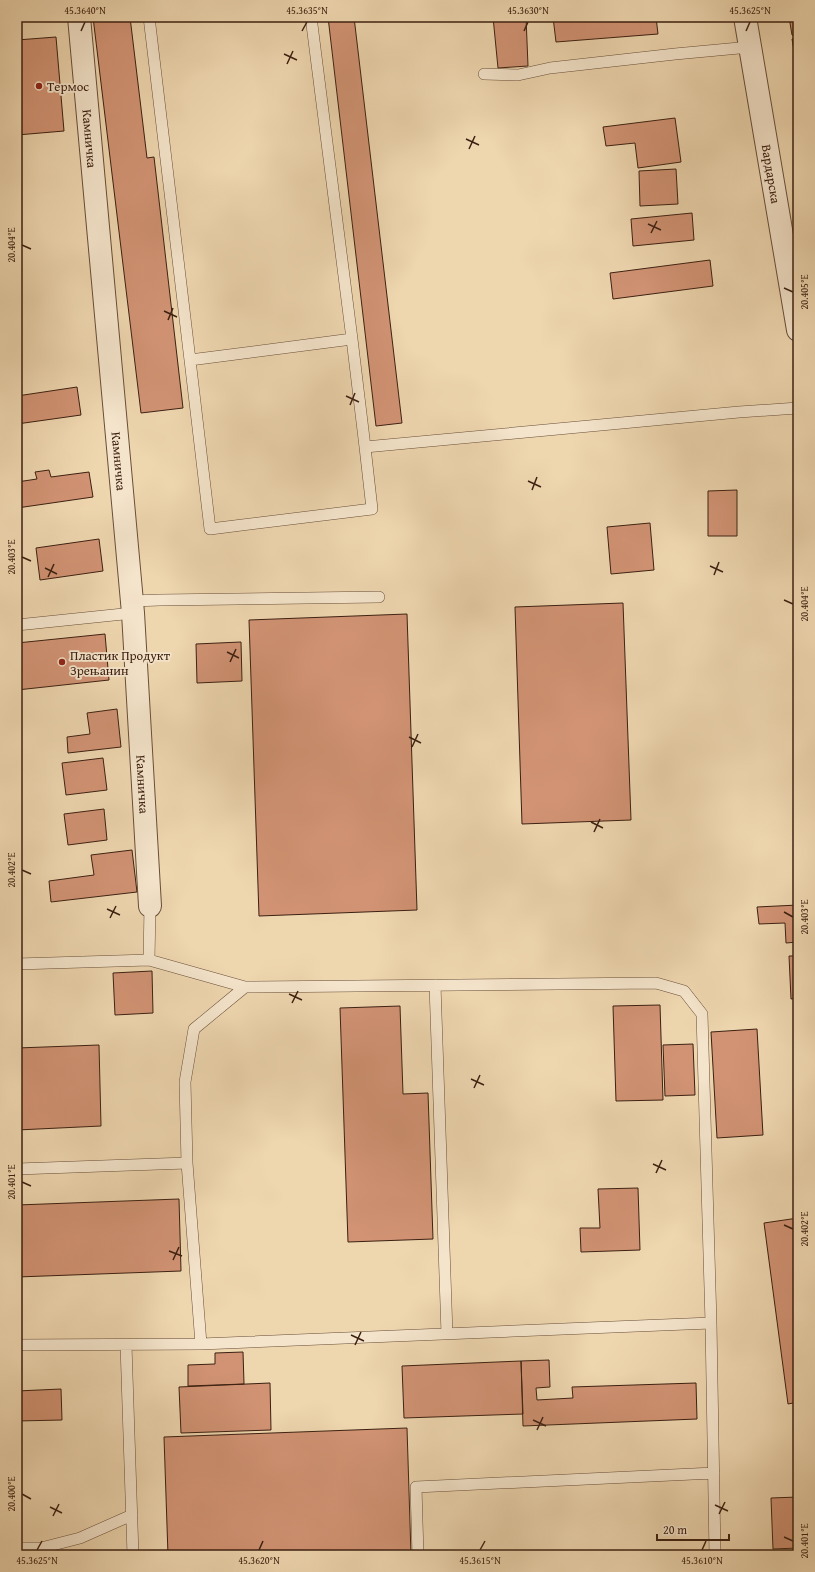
<svg xmlns="http://www.w3.org/2000/svg" width="815" height="1572" font-family="'Gentium Book Plus',serif">
<style>
.building{fill:#d19374;stroke:#3c2011}
.lines{fill:none;stroke-linecap:round;stroke-linejoin:round}
.service-casing{stroke:#684e38;stroke-width:12}
.minor-casing{stroke:#684e38;stroke-width:24}
.tertiary-casing{stroke:#684e38;stroke-width:24}
.service{stroke:#f4e4cb;stroke-width:11}
.minor{stroke:#f4e4cb;stroke-width:22}
.tertiary{stroke:#f4e4cb;stroke-width:22}
.ticks{fill:none;stroke:#3c2011;stroke-width:1.5}
.poi-dot{fill:#8f2418;stroke:#f4e4cb;stroke-width:1.5}
.labels{text-anchor:middle;dominant-baseline:central;stroke-width:3.5;stroke-linejoin:round;paint-order:stroke}
.poi-label{font-size:13px;fill:#3c2011;stroke:#f4e4cb;text-anchor:start}
.street-label{font-size:13px;fill:#3c2011;stroke:#f4e4cb}
.neatline{fill:none;stroke:#3c2011;stroke-width:1.5}
.ticks-label{font-size:10px;text-anchor:middle;fill:#3c2011}
</style>
<rect width="100%" height="100%" fill="#eed6af"/>
<filter id="stains"><feTurbulence type="fractalNoise" baseFrequency=".005" numOctaves="4"/><feColorMatrix values="0 0 0 0 .2 0 0 0 0 .09 0 0 0 0 .02 0 0 0 .5 -.17"/></filter>
<radialGradient id="worn" r=".72"><stop offset=".6" stop-color="#630" stop-opacity="0"/><stop offset="1" stop-color="#630" stop-opacity=".3"/></radialGradient>
<path class="building" d="M93,17h37l17,141 7,-1 29,251 -42,5z
M328,17h26l48,406 -26,3z
M493,17h33l2,49 -30,2z
M553,17h103l2,17 -102,8z
M789,17h9v17l-6,1z
M56,37l8,94 -47,4v-95z
M798,38v37l-6,-36z
M675,118l6,44 -43,6 -3,-25 -29,3 -3,-19z
M676,169l2,35 -38,2 -1,-35z
M692,213l2,27 -61,6 -2,-27z
M710,260l3,26 -100,13 -3,-26z
M77,387l4,28 -64,9v-28z
M49,470l2,7 38,-5 4,25 -76,11v-26l20,-3 -2,-7z
M737,490v46h-29v-45z
M650,523l4,47 -43,4 -4,-47z
M99,539l4,32 -63,9 -4,-32z
M623,603l8,217 -109,4 -7,-217z
M407,614l10,296 -158,6 -10,-296z
M105,634l4,46 -92,10v-47z
M241,642l1,39 -45,2 -1,-39z
M117,709l4,38 -53,6 -1,-16 23,-3 -3,-21z
M103,758l4,32 -41,5 -4,-32z
M104,809l3,31 -39,5 -4,-31z
M132,850l5,42 -86,10 -2,-21 45,-6 -3,-20z
M798,905v37l-12,1 -1,-20 -26,1 -2,-17z
M789,956h9v42l-7,1z
M152,971l1,42 -38,2 -2,-42z
M660,1005l3,95 -47,1 -3,-95z
M400,1006l3,88 25,-1 5,146 -85,3 -8,-234z
M757,1029l6,106 -46,3 -6,-106z
M693,1044l2,51 -30,1 -2,-51z
M99,1045l2,81 -84,4v-82z
M638,1188l2,62 -59,2 -1,-24h20l-2,-39z
M179,1199l2,72 -164,6v-72z
M798,1218v184l-10,2 -24,-181z
M243,1352l1,32 -56,2v-21l27,-1v-11z
M549,1360l1,27 -14,1 1,12 36,-2 -1,-11 124,-4 1,36 -174,7 -2,-65z
M521,1361l2,53 -119,4 -2,-52z
M270,1383l1,47 -90,3 -2,-46z
M61,1389l1,31 -45,1v-30z
M407,1428l4,127h-243l-4,-118z
M798,1497v51l-25,1 -2,-51z"/>
<g class="lines">
<defs>
<path id="service" d="M149,17l41,343
M311,17l41,322
M484,74l34,1 32,-7 125,-14 75,-7
M365,447l-13,-108 -162,21 20,169 162,-20 -7,-62 374,-35 59,-4
M132,601l28,-1 219,-3
M17,625l116,-12
M149,960l1,-54
M17,964l132,-4 96,27 411,-4 28,8 18,23 9,309 -510,21 -184,1
M435,985l12,349
M17,1169l170,-6
M711,1323l4,232
M201,1344l-14,-181 -2,-81 9,-53 51,-42
M126,1345l7,210
M17,1548h24l39,-10 52,-23
M418,1555l-2,-68 298,-14"/>
<g id="minor">
<path id="s1" d="M79,17l54,596 17,293"/>
</g>
<g id="tertiary">
<path id="s2" d="M745,17l53,313"/>
</g>
</defs>
<use href="#service" class="service-casing"/>
<use href="#minor" class="minor-casing"/>
<use href="#tertiary" class="tertiary-casing"/>
<use href="#service" class="service"/>
<use href="#minor" class="minor"/>
<use href="#tertiary" class="tertiary"/>
</g>
<path class="ticks" d="M81,31l4,-9M302,31l5,-9M524,31l4,-9M746,31l4,-9M284,54l13,6M287,64l6,-13M466,139l13,6M469,149l6,-13M648,224l13,6M651,233l6,-12M22,245l9,4M784,288l9,4M164,311l13,6M168,320l5,-12M346,396l13,6M350,405l5,-12M528,481l13,6M532,490l5,-13M22,557l9,4M710,566l13,6M45,568l12,6M714,575l5,-13M48,577l6,-13M784,600l9,4M227,652l12,6M230,662l6,-13M409,737l12,6M412,747l6,-13M591,822l12,6M594,832l6,-13M22,870l9,4M107,909l13,6M784,912l9,5M110,918l6,-12M289,994l13,6M292,1003l6,-12M471,1079l13,6M474,1088l6,-13M653,1164l13,6M656,1173l6,-13M22,1182l9,4M784,1225l9,4M169,1251l13,5M173,1260l6,-13M351,1335l13,6M355,1345l6,-13M533,1420l13,6M537,1430l6,-13M22,1494l9,5M715,1505l13,6M50,1507l12,6M719,1514l6,-12M53,1516l6,-12M784,1537l9,4M37,1550l5,-9M259,1550l4,-9M480,1550l5,-9M702,1550l4,-9"/>
<g class="poi-dot">
<circle cx="39" cy="86" r="4"/>
<circle cx="62" cy="662" r="4"/>
</g>
<g class="labels">
<g class="poi-label">
<text x="47" y="86">Термос</text>
<text x="70" y="655">Пластик Продукт<tspan x="70" dy="15">Зрењанин</tspan></text>
</g>
<g class="street-label">
<text stroke="none"><textPath href="#s1" startOffset="122">Камничка</textPath></text>
<text stroke="none"><textPath href="#s2" startOffset="159">Вардарска</textPath></text>
<text stroke="none"><textPath href="#s1" startOffset="446">Камничка</textPath></text>
<text stroke="none"><textPath href="#s1" startOffset="770">Камничка</textPath></text>
</g>
</g>
<rect width="815" height="1572" fill="none" stroke="#eed6af" stroke-width="44"/>
<path d="M657 1534v6h72v-6" fill="none" stroke="#3c2011" stroke-width="2"/>
<text x="663" y="1534" font-size="12" fill="#3c2011" stroke="#f4e4cb" stroke-width="3" paint-order="stroke">20 m</text>
<rect x="22" y="22" width="771" height="1528" class="neatline"/>
<g class="ticks-label">
<text x="85" y="14">45.3640°N</text>
<text x="307" y="14">45.3635°N</text>
<text x="528" y="14">45.3630°N</text>
<text x="750" y="14">45.3625°N</text>
<text transform="translate(11 245) rotate(-90)" y="4">20.404°E</text>
<text transform="translate(804 292) rotate(-90)" y="4">20.405°E</text>
<text transform="translate(11 557) rotate(-90)" y="4">20.403°E</text>
<text transform="translate(804 604) rotate(-90)" y="4">20.404°E</text>
<text transform="translate(11 870) rotate(-90)" y="4">20.402°E</text>
<text transform="translate(804 917) rotate(-90)" y="4">20.403°E</text>
<text transform="translate(11 1182) rotate(-90)" y="4">20.401°E</text>
<text transform="translate(804 1229) rotate(-90)" y="4">20.402°E</text>
<text transform="translate(11 1494) rotate(-90)" y="4">20.400°E</text>
<text transform="translate(804 1541) rotate(-90)" y="4">20.401°E</text>
<text x="37" y="1564">45.3625°N</text>
<text x="259" y="1564">45.3620°N</text>
<text x="480" y="1564">45.3615°N</text>
<text x="702" y="1564">45.3610°N</text>
</g>
<rect width="100%" height="100%" filter="url(#stains)"/>
<rect width="100%" height="100%" fill="url(#worn)"/>
</svg>
